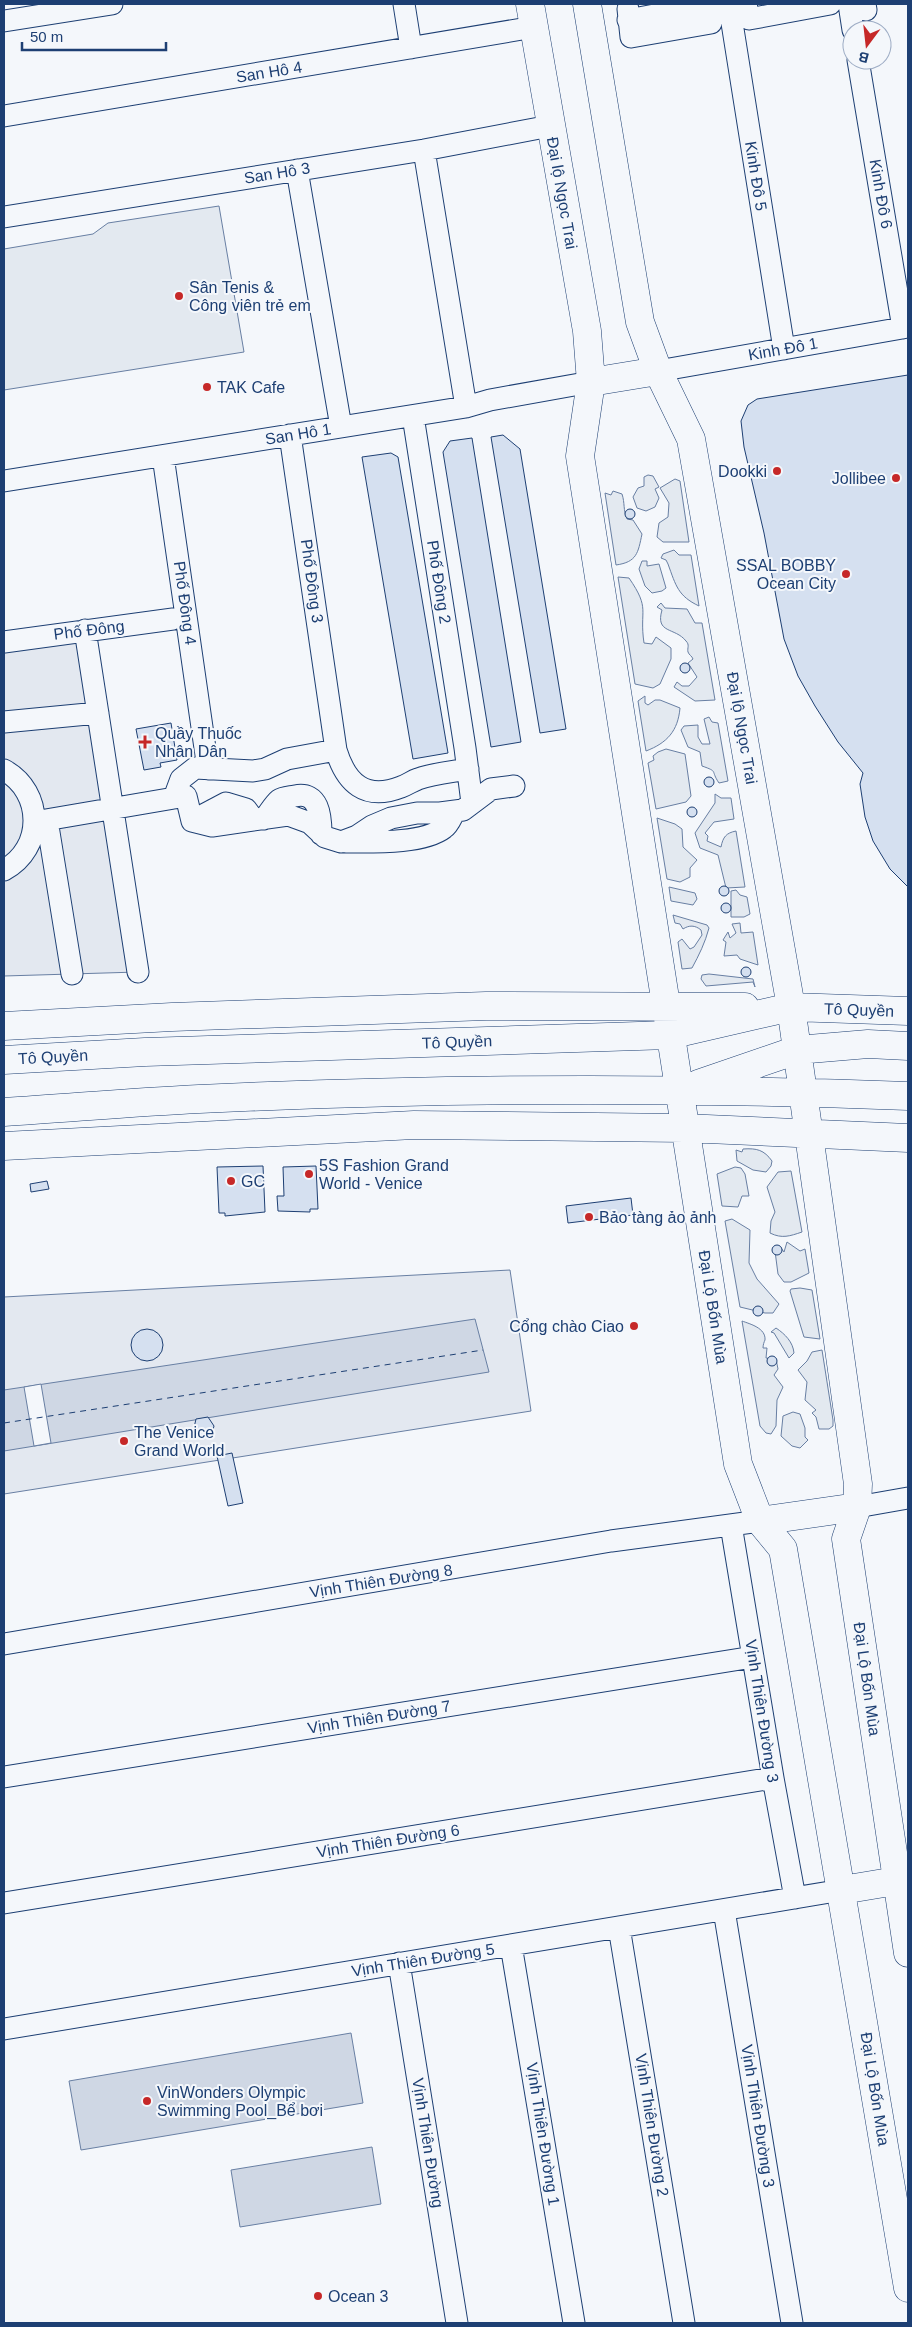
<svg xmlns="http://www.w3.org/2000/svg" width="912" height="2327" font-family="Arial,sans-serif">
<style>
.green{fill:#e3e9f0;stroke:#687fa3}
.parking{fill:#e3e8f0;stroke:#687fa3}
.water{fill:#cfd7e4;stroke:#687fa3}
.pier{fill:#f4f7fb;stroke:#687fa3}
.lines{fill:none;stroke-linecap:round;stroke-linejoin:round}
.ferry{stroke:#1d3f73;stroke-width:1;stroke-dasharray:6 5;stroke-linecap:butt}
.building{fill:#d5e0f0;stroke:#1d3f73}
.minor-casing{stroke:#1d3f73;stroke-width:23}
.major-casing{stroke:#1d3f73;stroke-width:29}
.minor{stroke:#f4f7fb;stroke-width:21}
.major{stroke:#f4f7fb;stroke-width:28}
.poi-dot{fill:#c62828;stroke:#f4f7fb;stroke-width:2}
.labels{text-anchor:middle;dominant-baseline:central;stroke-width:4;stroke-linejoin:round;paint-order:stroke}
.street-label{font-size:16px;fill:#1d3f73;stroke:#f4f7fb}
.poi-label{font-size:16px;fill:#1d3f73;stroke:#f4f7fb;text-anchor:start}
</style>
<rect width="100%" height="100%" fill="#f4f7fb"/>
<path class="green" d="M219,206l25,146 -240,38v-141l89,-15 15,-11z
M648,475l5,1 6,11 -4,2 4,9 -4,9 -9,4 -9,-3 -4,-11 5,-9 6,-2v-9z
M675,479l5,2 9,61h-26l-6,-5 2,-14 9,-6 1,-14 -9,-15z
M613,491l9,3c3,9 1,16 5,25l6,1 9,14c-4,19 -5,28 -26,31l-11,-72 6,2z
M674,550l5,5h12l8,51c-21,-10 -23,-20 -31,-42l-2,-4 -5,-2 2,-4z
M642,561h5v5l12,-2 7,24 -4,3 -10,2 -7,-7 -6,-17z
M618,577l11,1c22,32 10,31 15,65l8,1 4,-7 15,11v11l-11,25 -7,4 -18,-4z
M661,603l4,5 22,1 8,14h7l13,77 -20,1 -21,-14 3,-5 5,4h7l8,-9 -9,-14 5,-4c-1,-3 -4,-4 -5,-7 -1,-4 2,-7 -2,-11 -11,-14 -31,-7 -24,-31l-5,-3z
M645,696v7l3,2 7,-5h5l20,8c-2,23 -13,35 -34,43l-8,-50z
M709,717l3,5 6,1 10,58 -9,2c-9,-13 0,-11 -17,-17l-2,-14 -12,-5 -7,-17 3,-4 14,-1v12l4,7h8l-6,-25z
M666,749l19,5 6,42 -5,6 -30,7 -8,-46 6,-3 -1,-4 5,-4z
M715,794l6,4h10l3,21 -20,3 -9,11 3,3 -1,5 14,6c2,-10 5,-14 15,-16l9,56 -19,1 -8,-33 -18,-7 -5,-15 20,-30z
M657,818l18,6 7,5 1,18 14,13 -7,8v9l-10,5 -13,-3z
M669,887l26,6 2,6 -4,6 -22,-4z
M736,890l4,5 7,2 3,17 -6,3h-13v-26z
M673,915l34,10 2,3c-4,15 -10,27 -17,40l-10,1 -4,-27 4,-3 8,10 4,-2 8,-12 -1,-5c-6,-5 -12,-5 -18,-1l-3,-5 -5,-1z
M740,923l1,10 12,-1 5,33 -18,-6 -3,-4 -13,1 2,-14 -3,-2 5,-8 2,6 6,-5 -4,-9z
M709,974l44,5 2,8 -2,-5 -47,4 -5,-7 1,-4z
M743,1149c14,-1 21,1 29,12l-1,5 -5,6 -13,-2 -16,-9 -1,-11 6,2z
M735,1167l6,1 4,6 4,22h-7l-4,11 -16,-1 -5,-32z
M791,1171l11,61c-12,4 -20,7 -32,1l1,-12 4,-9 -8,-25 11,-15z
M732,1219l18,11 -1,33 8,16 22,25 -6,9h-8l-25,-6 -15,-86z
M787,1242l13,9 5,-2 4,24 -18,9h-7l-6,-8 -3,-23 1,-3h5l3,4z
M800,1288l12,2 8,49 -16,-2 -14,-46 1,-2z
M742,1321c8,3 24,7 23,19 -1,2 -2,5 -2,8h4l-1,10 10,1 2,10 -4,6 9,12 -6,13 -1,26 -5,8 -5,-1 -6,-7z
M776,1328c9,6 17,14 18,25l-5,5 -15,-25 -3,-1z
M822,1350l11,70v6l-4,3h-10l-3,-12 -4,-4 4,-3 -11,-10 2,-18 -9,-12 9,-9 5,-9z
M793,1412l7,2 5,14v9l3,3 -8,8 -8,-2 -11,-10 2,-20z"/>
<path class="parking" d="M85,630l53,342 -134,4v-334z
M510,1270l21,141 -527,83v-197z"/>
<path class="water" d="M475,1319l14,53 -485,79v-61z
M351,2033l12,70 -282,47 -12,-69z
M372,2147l9,57 -141,23 -9,-57z"/>
<path class="pier" d="M41,1384l10,59 -17,3 -10,-59z"/>
<g class="lines">
<path class="ferry" d="M4,1423l479,-73"/>
</g>
<path class="building" d="M908,375v512l-18,-18 -17,-28 -8,-24 -5,-33 3,-11 -25,-31 -23,-36 -17,-30 -14,-37 -20,-106 -20,-86 -3,-26 7,-16 9,-6z
M503,435l17,14 46,280 -26,4 -49,-296z
M472,438l49,304 -30,5 -48,-295 7,-11z
M391,453l7,4 50,296 -35,6 -51,-302z
M625 514a5 5 0 1 1 10 0a5 5 0 1 1-10 0Z
M680 668a5 5 0 1 1 10 0a5 5 0 1 1-10 0Z
M171,723l6,37 -17,3 1,4 -17,3 -8,-41z
M704 782a5 5 0 1 1 10 0a5 5 0 1 1-10 0Z
M687 812a5 5 0 1 1 10 0a5 5 0 1 1-10 0Z
M719 891a5 5 0 1 1 10 0a5 5 0 1 1-10 0Z
M721 908a5 5 0 1 1 10 0a5 5 0 1 1-10 0Z
M741 972a5 5 0 1 1 10 0a5 5 0 1 1-10 0Z
M263,1166l2,46 -40,4v-3h-6l-2,-46z
M316,1166l2,43h-8v3l-32,-1 -1,-15h7l-1,-29z
M47,1181l2,8 -18,3 -1,-8z
M631,1198l2,17 -65,8 -2,-17z
M772 1250a5 5 0 1 1 10 0a5 5 0 1 1-10 0Z
M753 1311a5 5 0 1 1 10 0a5 5 0 1 1-10 0Z
M131 1345a16 16 0 1 1 32 0a16 16 0 1 1-32 0Z
M767 1361a5 5 0 1 1 10 0a5 5 0 1 1-10 0Z
M208,1417l6,9 -3,11 -11,1 -7,-6 3,-13z
M232,1453l11,50 -15,3 -11,-50z"/>
<g class="lines">
<defs>
<path id="minor" d="M404,4l7,44
M729,4l55,345
M746,4l3,15 81,-15
M849,4l4,26
M865,4l1,6
M628,20l80,-15 3,18 -80,14 -3,-28
M4,21l108,-17
M858,60l45,268
M4,116l530,-89
M424,150l42,257
M297,170l44,257
M4,217l420,-67 126,-24
M658,371l250,-44
M413,416l52,332 7,55
M290,435l46,315
M163,456l45,313
M4,481l462,-74 24,-7 101,-18
M85,630l53,342
M4,642l169,-23
M4,722l94,-9
M4,770c40,22 40,79 0,100
M174,798l7,-19 14,-11 58,3 12,-2 22,-10 49,-9c10,33 29,51 65,37 6,-2 11,-6 17,-8 16,-6 34,-7 50,-10
M264,819c5,-6 10,-15 15,-19 4,-3 11,-3 16,-4 24,-5 26,20 26,38
M47,820l25,154
M192,821l34,-18 20,6 8,11
M34,822l152,-26 6,25 20,5 76,-11 22,8 15,14 16,5 16,-6 15,-10 19,-8 26,-5h23l23,-3 28,-21 23,-3
M346,842c26,0 77,2 98,-14 5,-3 8,-12 11,-17
M857,1507l51,-9
M731,1525l42,253 22,120
M4,1644l607,-103 149,-20
M4,1777l749,-120
M4,1903l769,-125
M724,1910l68,413
M619,1927l65,396
M511,1945l63,378
M399,1963l58,360
M4,2029l838,-139"/>
<path id="major" d="M530,4l57,327 4,51 -11,74 158,1008 22,57 23,28 125,739
M587,4l53,318 18,49 33,68 100,568 67,477 -1,23 -11,32 62,414
M591,382l67,-11
M4,1026l168,-9 314,-11 259,1
M4,1060l141,-8 524,-17 122,-28 117,4
M698,1084l99,-34 71,-6 40,2
M4,1112c65,-4 130,-10 195,-13 236,-11 473,-12 709,-3
M4,1146l410,-21 270,3 224,10
M760,1521l97,-14
M842,1890l54,-9"/>
</defs>
<use href="#minor" class="minor-casing"/>
<use href="#major" class="major-casing"/>
<use href="#minor" class="minor"/>
<use href="#major" class="major"/>
</g>
<g class="poi-dot">
<circle cx="179" cy="296" r="5"/>
<circle cx="207" cy="387" r="5"/>
<circle cx="777" cy="471" r="5"/>
<circle cx="896" cy="478" r="5"/>
<circle cx="846" cy="574" r="5"/>
<path d="M142.5 734.5h5v5h5v5h-5v5h-5v-5h-5v-5h5z"/>
<circle cx="309" cy="1174" r="5"/>
<circle cx="231" cy="1181" r="5"/>
<circle cx="589" cy="1217" r="5"/>
<circle cx="634" cy="1326" r="5"/>
<circle cx="124" cy="1441" r="5"/>
<circle cx="147" cy="2101" r="5"/>
<circle cx="318" cy="2296" r="5"/>
</g>
<g class="labels">
<g class="street-label">
<text transform="translate(269 72) rotate(-9)">San Hô 4</text>
<text transform="translate(277 173) rotate(-9)">San Hô 3</text>
<text transform="translate(756 176) rotate(81)">Kinh Đô 5</text>
<text transform="translate(562 193) rotate(80)">Đại lộ Ngọc Trai</text>
<text transform="translate(881 194) rotate(80)">Kinh Đô 6</text>
<text transform="translate(783 349) rotate(-10)">Kinh Đô 1</text>
<text transform="translate(298 434) rotate(-9)">San Hô 1</text>
<text transform="translate(312 581) rotate(82)">Phố Đông 3</text>
<text transform="translate(439 582) rotate(81)">Phố Đông 2</text>
<text transform="translate(185 603) rotate(82)">Phố Đông 4</text>
<text transform="translate(89 630) rotate(-7)">Phố Đông</text>
<text transform="translate(742 728) rotate(80)">Đại lộ Ngọc Trai</text>
<text transform="translate(859 1010) rotate(2)">Tô Quyền</text>
<text transform="translate(457 1042) rotate(-2)">Tô Quyền</text>
<text transform="translate(53 1057) rotate(-3)">Tô Quyền</text>
<text transform="translate(713 1307) rotate(81)">Đại Lộ Bốn Mùa</text>
<text transform="translate(381 1581) rotate(-9)">Vịnh Thiên Đường 8</text>
<text transform="translate(867 1679) rotate(82)">Đại Lộ Bốn Mùa</text>
<text transform="translate(762 1711) rotate(81)">Vịnh Thiên Đường 3</text>
<text transform="translate(379 1717) rotate(-9)">Vịnh Thiên Đường 7</text>
<text transform="translate(388 1841) rotate(-9)">Vịnh Thiên Đường 6</text>
<text transform="translate(423 1960) rotate(-9)">Vịnh Thiên Đường 5</text>
<text transform="translate(875 2089) rotate(81)">Đại Lộ Bốn Mùa</text>
<text transform="translate(758 2116) rotate(81)">Vịnh Thiên Đường 3</text>
<text transform="translate(652 2125) rotate(81)">Vịnh Thiên Đường 2</text>
<text transform="translate(543 2134) rotate(81)">Vịnh Thiên Đường 1</text>
<text transform="translate(428 2143) rotate(81)">Vịnh Thiên Đường</text>
</g>
<g class="poi-label">
<text x="189" y="287">Sân Tenis &amp;<tspan x="189" dy="18">Công viên trẻ em</tspan></text>
<text x="217" y="387">TAK Cafe</text>
<text x="767" y="471" text-anchor="end">Dookki</text>
<text x="886" y="478" text-anchor="end">Jollibee</text>
<text x="836" y="565" text-anchor="end">SSAL BOBBY<tspan x="836" dy="18">Ocean City</tspan></text>
<text x="155" y="733">Quầy Thuốc<tspan x="155" dy="18">Nhân Dân</tspan></text>
<text x="319" y="1165">5S Fashion Grand<tspan x="319" dy="18">World - Venice</tspan></text>
<text x="241" y="1181">GC</text>
<text x="599" y="1217">Bảo tàng ảo ảnh</text>
<text x="624" y="1326" text-anchor="end">Cổng chào Ciao</text>
<text x="134" y="1432">The Venice<tspan x="134" dy="18">Grand World</tspan></text>
<text x="157" y="2092">VinWonders Olympic<tspan x="157" dy="18">Swimming Pool_Bể bơi</tspan></text>
<text x="328" y="2296">Ocean 3</text>
</g>
</g>
<rect width="912" height="2327" fill="none" stroke="#1d3f73" stroke-width="10"/>
<g transform="translate(867 45) rotate(195)"><circle r="24" fill="#f4f7fb" stroke="#9eadc5"/>
<path d="M0-4L9 19L0 12L-9 19Z" fill="#c62828"/>
<text y="-8" font-size="14" font-weight="bold" text-anchor="middle" fill="#1d3f73">B</text>
</g>
<path d="M22 42v8h144v-8" fill="none" stroke="#1d3f73" stroke-width="2.5"/>
<text x="30" y="42" font-size="15" fill="#1d3f73" stroke="#f4f7fb" stroke-width="4" paint-order="stroke">50 m</text>
</svg>
